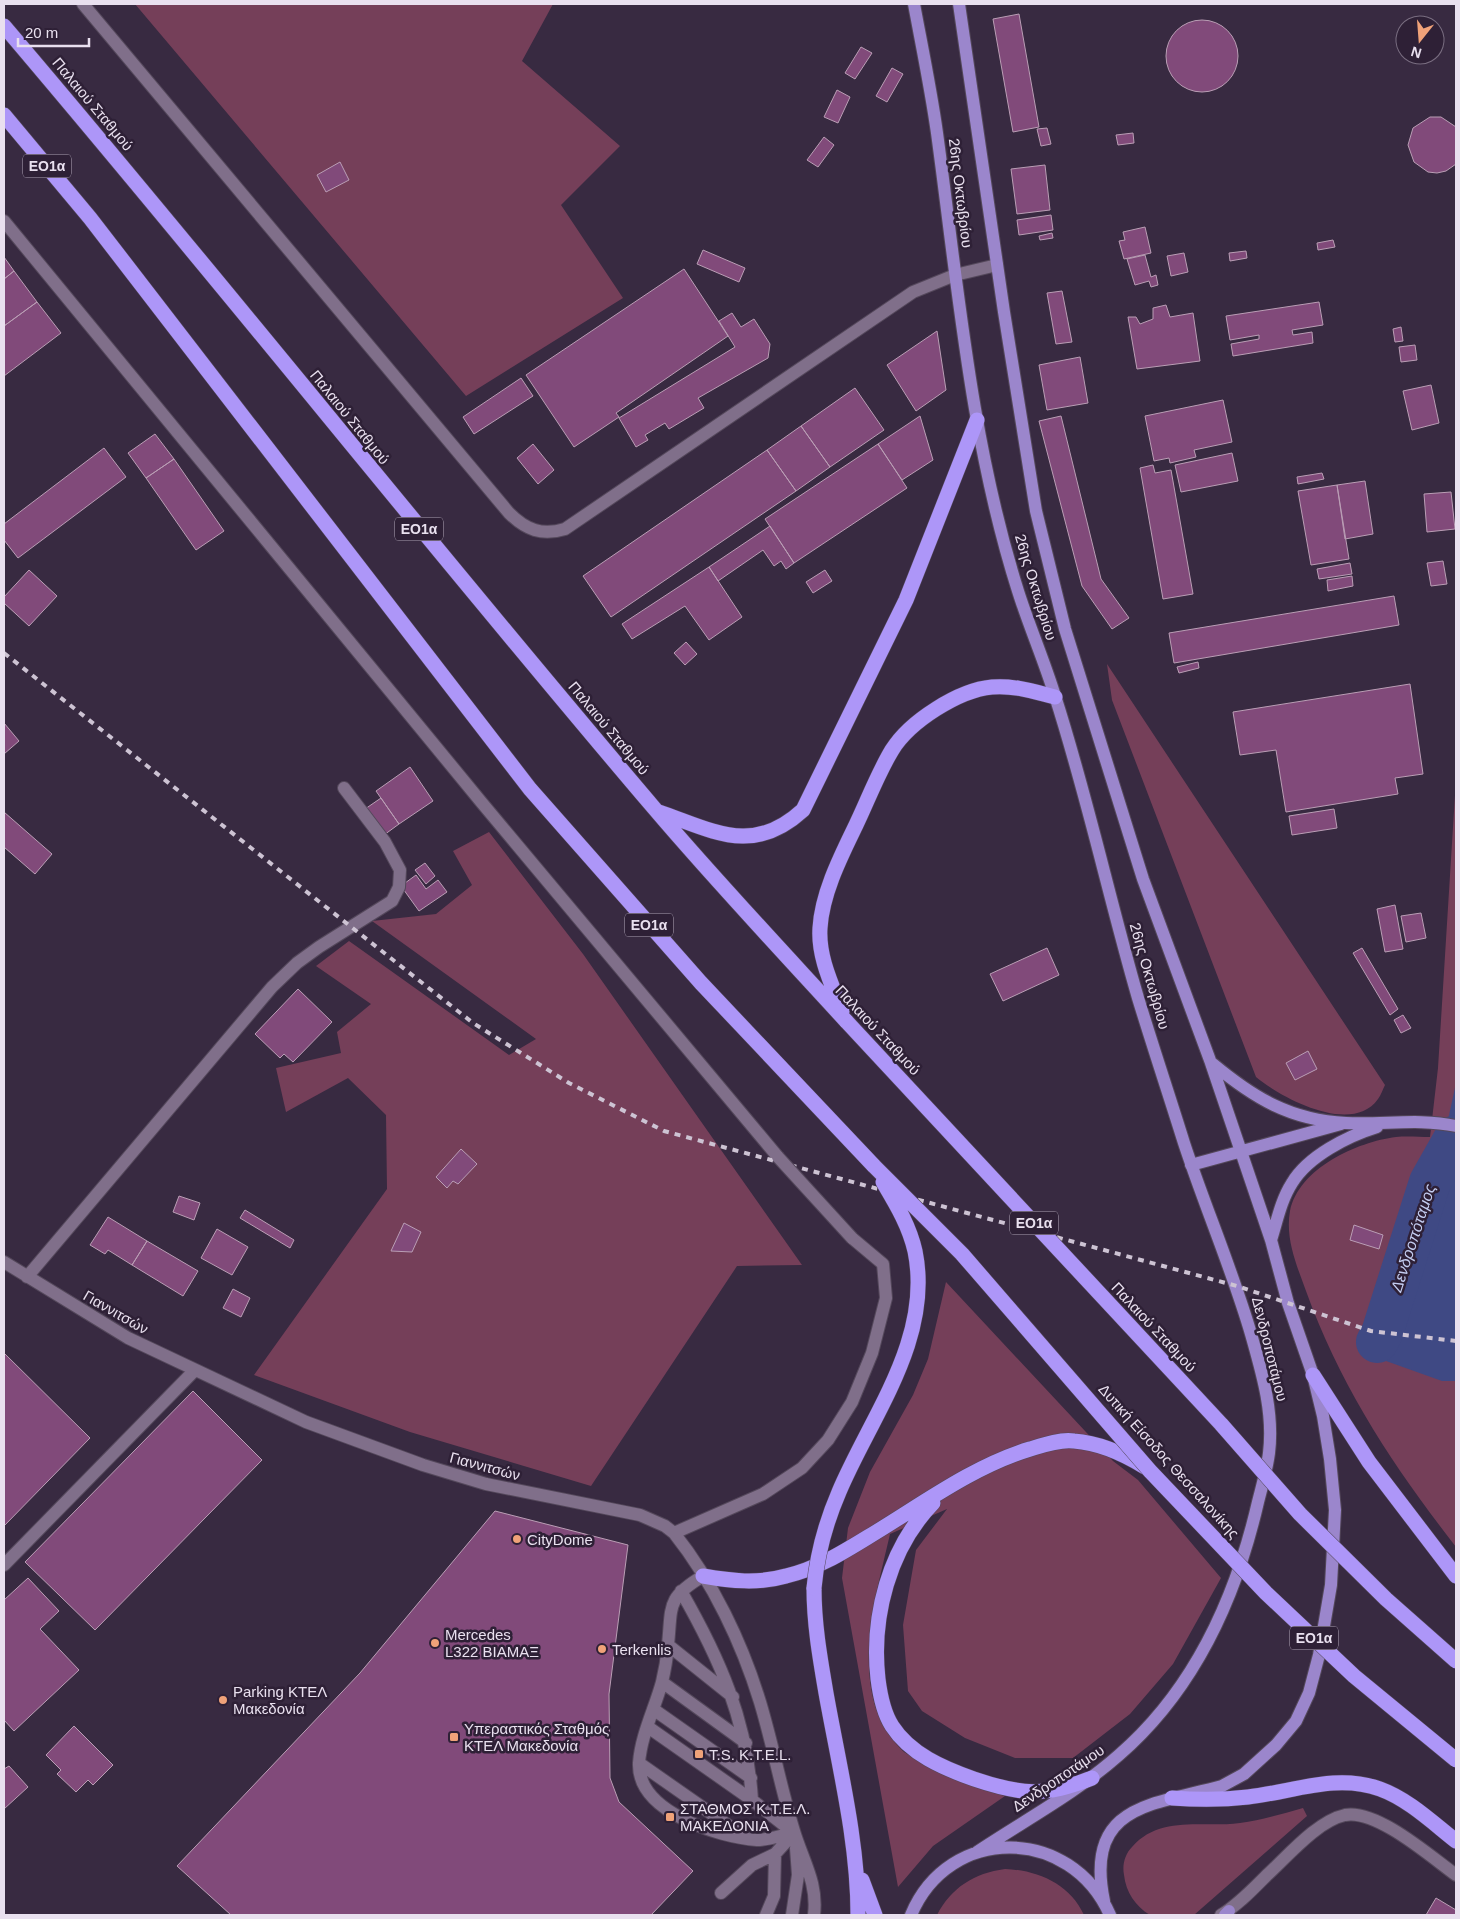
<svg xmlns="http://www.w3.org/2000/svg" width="1460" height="1919" font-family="Arial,sans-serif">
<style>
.green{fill:#753f59}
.water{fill:#3f4984}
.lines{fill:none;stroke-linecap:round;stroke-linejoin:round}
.river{stroke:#3f4984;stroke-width:42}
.building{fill:#814a7a;stroke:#ba9eb5}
.minor-casing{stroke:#54485b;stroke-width:14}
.major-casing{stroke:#54485b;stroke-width:14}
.highway-casing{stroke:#54485b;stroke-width:16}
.minor{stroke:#806f8a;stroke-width:12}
.major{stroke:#9b86cc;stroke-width:12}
.highway{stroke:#ad96f8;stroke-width:15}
.rail{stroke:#cdc3d3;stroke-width:4;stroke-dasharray:6 6;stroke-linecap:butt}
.minor-bridge-casing{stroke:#54485b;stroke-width:14;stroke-linecap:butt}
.highway-bridge-casing{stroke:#54485b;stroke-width:16;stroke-linecap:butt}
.minor-bridge{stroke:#806f8a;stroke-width:12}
.highway-bridge{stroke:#ad96f8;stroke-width:15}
.poi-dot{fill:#f0a279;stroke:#2e2036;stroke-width:2}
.labels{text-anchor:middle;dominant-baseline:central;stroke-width:5;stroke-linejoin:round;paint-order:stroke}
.shield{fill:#2e2036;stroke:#b1a6b8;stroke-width:1}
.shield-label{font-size:14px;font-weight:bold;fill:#e9e0ef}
.street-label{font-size:15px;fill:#e9e0ef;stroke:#2e2036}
.poi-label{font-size:15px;fill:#e9e0ef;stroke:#2e2036;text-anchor:start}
.water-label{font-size:16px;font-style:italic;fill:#c4cdf1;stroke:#2e2036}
</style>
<rect width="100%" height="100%" fill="#382a41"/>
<path class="green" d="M135,4h418l-31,57 98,85 -59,59 62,93 -157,98z
M1107,664l278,421c-2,4 -4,10 -7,14 -26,37 -97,-1 -122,-22l-144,-377z
M1456,779v768c-62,-80 -115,-159 -150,-256 -9,-25 -21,-52 -16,-80 9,-43 67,-69 106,-74 11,-1 23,0 34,0l8,-69z
M489,832l94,122 219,311 -65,1 -146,220 -181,-54 -156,-57 133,-186 -1,-74 -38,-37 -62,34 -10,-44 65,-15 -4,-21 34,-28 -55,-38 33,-25 160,114 27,-16 -164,-118 64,-7 36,-29 -19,-34z
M946,1282l167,179 25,19 83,98 -48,86 -43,50 -57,44h-58l-50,-20 -43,-27 -14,-20 -5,-66 13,-75 31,-41 -57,25c-15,66 -44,160 11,215 4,5 11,7 16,10 28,17 57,28 88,37l-72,50 -35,41 -56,-309 6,-50 22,-56 43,-77 15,-36z
M1303,1808l4,8 -113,99h-44c-15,-9 -24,-23 -26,-40 -2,-10 1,-21 8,-28 28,-32 71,-19 108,-24 22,-3 42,-9 63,-15z
M1005,1869c32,1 65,15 79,46h-147c14,-27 37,-42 68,-46z"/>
<path class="water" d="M1456,1083v298h-14l-70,-25 56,-144z"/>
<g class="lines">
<path class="river" d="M1377,1342l5,-9 48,-151 26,-46"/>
</g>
<path class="building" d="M1019,14l20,113 -26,5 -20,-113z
M1166 56a36 36 0 1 1 72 0a36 36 0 1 1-72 0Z
M861,47l11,6 -17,26 -10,-6z
M892,68l11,6 -16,28 -11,-6z
M837,90l13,7 -12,26 -14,-6z
M1430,117h11l15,10v37l-10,7 -9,2 -9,-1 -14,-10 -6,-17 5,-17z
M1047,128l4,16 -10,2 -4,-17z
M1133,133l1,10 -16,2 -2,-10z
M824,137l10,8 -16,22 -11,-7z
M340,162l9,18 -23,12 -9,-17z
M1045,165l5,45 -33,4 -6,-45z
M1051,215l2,15 -34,5 -2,-15z
M1145,227l6,26 -27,6 -5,-18 6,-1 -2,-8z
M1052,233l1,5 -13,2 -1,-4z
M1333,240l2,7 -17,3 -1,-7z
M703,250l42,18 -6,14 -42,-18z
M1246,251l1,7 -17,3 -1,-8z
M1184,253l4,19 -17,4 -4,-20z
M1145,255l6,22 5,-2 2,10 -7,2 -2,-6 -14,4 -8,-26z
M4,257l10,14 -10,8z
M684,269l44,67 -112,77 3,4 -45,30 -48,-72z
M14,271l23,31 -33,24v-47z
M1062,291l10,51 -16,2 -9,-51z
M37,302l24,31 -57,43v-50z
M1319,302l4,23 -31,5 1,5 19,-3 1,11 -80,13 -2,-12 28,-5v-4l-29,5 -4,-24z
M1166,305l4,12 23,-4 7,48 -63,8 -9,-52h8l4,7 13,-5v-11z
M732,313l9,14 13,-8 16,25 -2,14 -70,40 6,10 -35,21 -4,-6 -20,12 3,5 -12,7 -17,-29 116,-71 -16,-26z
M1401,327l2,14 -8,1 -2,-13z
M937,331l9,59 -30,21 -29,-46z
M1415,345l2,15 -16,2 -2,-15z
M1080,357l8,46 -41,7 -8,-45z
M521,378l12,18 -59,38 -11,-17z
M1431,385l8,38 -27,7 -9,-39z
M855,388l29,42 -54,37 -29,-41z
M1223,400l9,42 -38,8 2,7 -26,6 -1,-5 -15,3 -9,-45z
M920,416l13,44 -31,20 -24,-36z
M1061,416l40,163 28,39 -17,11 -30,-43 -43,-165z
M801,426l29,41 -34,24 -29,-41z
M155,434l19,25 -28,19 -18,-25z
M533,444l21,26 -16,14 -21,-26z
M878,444l29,44 -113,75 -29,-44z
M104,448l22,29 -108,81 -14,-18v-16z
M767,450l29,41 -185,126 -28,-41z
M1232,453l6,28 -57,11 -6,-27z
M174,459l50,72 -28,19 -50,-72z
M1153,465l2,8 16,-3 22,124 -30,5 -23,-131z
M1322,473l2,6 -26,5 -1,-7z
M1365,481l8,53 -28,5 -8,-54z
M1337,485l12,74 -38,6 -13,-74z
M1451,492l4,37 -28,3 -3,-38z
M770,526l24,37 -8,6 -5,-8 -7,5 -11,-16 -45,31 -9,-14z
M1443,561l4,23 -16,2 -4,-23z
M1350,563l2,11 -33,5 -2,-10z
M709,567l33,50 -33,23 -24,-34 -53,33 -10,-15z
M29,570l28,26 -28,30 -25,-23v-6z
M825,570l7,11 -19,12 -7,-11z
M1352,576l1,10 -25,5 -1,-11z
M1394,596l5,29 -225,38 -5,-30z
M686,642l11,12 -12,11 -11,-12z
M1198,662l1,6 -20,5 -2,-6z
M1410,684l13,90 -28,4 3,16 -112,18 -10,-62 -36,5 -7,-43z
M4,723l15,18 -15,13z
M410,767l23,34 -34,23 -23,-33z
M381,798l18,26 -15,11 -19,-26z
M1334,809l3,19 -45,7 -3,-19z
M4,812l48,42 -17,20 -31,-27z
M425,863l10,13 -9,8 -11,-14z
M416,875l10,14 12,-9 9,12 -28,19 -18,-25z
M1395,905l8,44 -18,3 -8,-43z
M1421,913l5,25 -20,4 -5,-26z
M1047,948l12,27 -56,26 -13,-27z
M1362,948l36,61 -8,6 -37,-62z
M298,989l34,33 -39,40 -9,-8 -4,4 -25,-24z
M1403,1015l8,13 -10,5 -7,-13z
M1308,1051l9,18 -22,11 -9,-17z
M461,1149l16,15 -19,20 -5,-3 -6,7 -11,-11z
M179,1196l21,7 -6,17 -21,-8z
M245,1210l49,30 -4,8 -50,-30z
M108,1217l39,24 -15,24 -24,-15 -3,4 -15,-9z
M404,1223l17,9 -9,20 -21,-1z
M1354,1225l29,10 -4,14 -29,-9z
M217,1229l31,18 -16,28 -31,-17z
M147,1241l51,30 -15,25 -51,-31z
M233,1289l17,9 -9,19 -18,-9z
M4,1353l86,85 -86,88z
M193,1391l69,69 -167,170 -70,-68z
M495,1511l133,34 -19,149 1,84 9,24 74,69 -42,44h-420l-54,-49 183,-193z
M28,1578l31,33 -19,18 39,41 -65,61 -10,-11v-120z
M74,1726l39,39 -20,20 -5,-5 -12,12 -19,-18 4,-4 -15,-15z
M9,1766l19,21 -24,22v-40z
M1436,1898l20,12v5h-30z"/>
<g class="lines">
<defs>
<path id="minor" d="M83,4l426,509c17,17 33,23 56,16l348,-237 42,-17 42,-10
M4,221l478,582 296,354
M4,1262l124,76 178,84 117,43 63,19 154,31 25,11 9,7c39,49 68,110 86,169 13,43 21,87 34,129 9,30 24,52 20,84
M27,1277l245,-290 25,-24 22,-16 73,-46 7,-14 1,-17 -15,-28 -41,-54
M674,1533l89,-39 39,-26 26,-28 24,-38 20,-49 14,-55 -3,-34 -31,-26
M4,1565l190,-194
M703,1576c-37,22 -31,30 -35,69 -1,12 -3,25 -6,37 -7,26 -21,53 -23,81 -2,49 79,74 118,77 11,0 25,-5 37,-7
M681,1591c39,68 66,129 71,209
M668,1645l65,52
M662,1682l84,61
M653,1709l98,69
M648,1727l104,73 42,33
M639,1763l103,72
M721,1893l31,-28 23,-11 19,-21
M766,1915l8,-19 1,-42
M792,1915l6,-40 -2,-27
M1221,1915c17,-10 32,-26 46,-40 20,-18 50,-54 78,-60 32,-6 86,42 111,60"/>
<path id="major" d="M914,4c8,43 17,86 23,129 21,154 34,310 81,458 11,35 26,69 37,105 32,99 54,202 83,302 15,49 31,97 46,145 21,64 48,126 67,191 11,39 23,78 18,119 -2,16 -7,33 -11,49 -22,95 -64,188 -139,253 -43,38 -94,65 -142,97
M959,4l45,308 32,199 29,118 78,250 68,184 60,177 17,63 25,72 10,41 7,43 5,51 -4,75 -12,70 -10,38 -13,28 -20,24 -32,29 -22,12c-69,19 -138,18 -118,115
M1213,1064c41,34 77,56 133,59 37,2 73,-5 110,3
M1191,1165l150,-41
M1271,1240c6,-19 10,-40 21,-57 16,-27 56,-47 85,-56
M911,1915c38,-91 160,-89 199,0
M1225,1915l4,-4"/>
<path id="highway" d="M4,26c220,258 430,524 650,782 62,73 128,143 193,214
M4,115l86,103 440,571 171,194 173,183
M659,812c55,19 94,44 144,-2l103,-210 71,-180
M842,1011c-10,-26 -24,-54 -22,-83 2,-35 21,-72 36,-103 12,-25 22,-52 36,-75 18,-29 67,-60 100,-63 22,-2 43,5 63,10
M1313,1375l56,87 87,114
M933,1503c-44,45 -62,114 -55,176 2,16 5,33 14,47 18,28 51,42 82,53 47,16 71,18 118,-1
M703,1576c28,5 55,8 83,0 30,-7 56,-23 82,-39 52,-31 103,-70 162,-88 13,-4 30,-10 44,-8 26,2 50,13 71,26
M814,1588c0,36 6,70 12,105 13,73 32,148 32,222
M1172,1798c26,2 51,2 76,-1 45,-5 88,-24 132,-8 28,10 53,34 76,52
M862,1880l13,35"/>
</defs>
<use href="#minor" class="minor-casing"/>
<use href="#major" class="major-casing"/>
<use href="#highway" class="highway-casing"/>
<use href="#minor" class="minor"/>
<use href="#major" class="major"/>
<use href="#highway" class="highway"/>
<path class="rail" d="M4,653l469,370 96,60 95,48 573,155 134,45 85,10"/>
<defs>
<path id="minor-bridge" d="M778,1157l74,81"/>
<path id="highway-bridge" d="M847,1022l374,402 79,90 86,85 70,62
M874,1166l88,88 188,217 116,122 88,83 102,84
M814,1588c3,-33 12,-66 25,-96 32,-76 94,-153 76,-241 -6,-26 -19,-47 -32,-69"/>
</defs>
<use href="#minor-bridge" class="minor-bridge-casing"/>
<use href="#highway-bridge" class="highway-bridge-casing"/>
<use href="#minor-bridge" class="minor-bridge"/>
<use href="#highway-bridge" class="highway-bridge"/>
</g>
<g class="poi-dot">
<circle cx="517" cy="1539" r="5"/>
<circle cx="435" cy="1643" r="5"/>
<circle cx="602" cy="1649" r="5"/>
<circle cx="223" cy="1700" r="5"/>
<rect x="449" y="1732" width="10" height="10" rx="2.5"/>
<rect x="694" y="1749" width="10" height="10" rx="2.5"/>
<rect x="665" y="1812" width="10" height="10" rx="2.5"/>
</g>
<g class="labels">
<g class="shield">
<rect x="23" y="154.5" width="48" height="23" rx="4"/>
<rect x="395" y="517.5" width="48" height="23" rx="4"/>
<rect x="625" y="913.5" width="48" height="23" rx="4"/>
<rect x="1010" y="1211.5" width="48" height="23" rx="4"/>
<rect x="1290" y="1626.5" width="48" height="23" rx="4"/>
</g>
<g class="shield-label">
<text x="47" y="166">ΕΟ1α</text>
<text x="419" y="529">ΕΟ1α</text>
<text x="649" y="925">ΕΟ1α</text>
<text x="1034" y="1223">ΕΟ1α</text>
<text x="1314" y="1638">ΕΟ1α</text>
</g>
<g class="street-label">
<text transform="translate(93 104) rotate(50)">Παλαιού Σταθμού</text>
<text transform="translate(961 193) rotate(83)">26ης Οκτωβρίου</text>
<text transform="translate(350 417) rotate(51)">Παλαιού Σταθμού</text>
<text transform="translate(1036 587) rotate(73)">26ης Οκτωβρίου</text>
<text transform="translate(609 728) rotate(50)">Παλαιού Σταθμού</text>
<text transform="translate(1150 976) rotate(74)">26ης Οκτωβρίου</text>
<text transform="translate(878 1030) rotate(47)">Παλαιού Σταθμού</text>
<text transform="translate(116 1312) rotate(30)">Γιαννιτσών</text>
<text transform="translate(1154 1327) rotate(47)">Παλαιού Σταθμού</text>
<text transform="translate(1270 1349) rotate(76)">Δενδροποτάμου</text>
<text transform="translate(1169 1461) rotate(48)">Δυτική Είσοδος Θεσσαλονίκης</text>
<text transform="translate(485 1466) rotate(15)">Γιαννιτσών</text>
<text transform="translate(1058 1778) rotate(-34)">Δενδροποτάμου</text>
</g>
<g class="poi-label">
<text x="527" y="1539">CityDome</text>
<text x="445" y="1634">Mercedes<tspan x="445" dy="17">L322 ΒΙΑΜΑΞ</tspan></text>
<text x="612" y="1649">Terkenlis</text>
<text x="233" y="1691">Parking ΚΤΕΛ<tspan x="233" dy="17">Μακεδονία</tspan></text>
<text x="464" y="1728">Υπεραστικός Σταθμός<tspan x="464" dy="17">ΚΤΕΛ Μακεδονία</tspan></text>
<text x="709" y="1754">T.S. K.T.E.L.</text>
<text x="680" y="1808">ΣΤΑΘΜΟΣ Κ.Τ.Ε.Λ.<tspan x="680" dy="17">ΜΑΚΕΔΟΝΙΑ</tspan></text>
</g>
<g class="water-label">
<text transform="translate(1413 1238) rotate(-72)">Δενδροπόταμος</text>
</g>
</g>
<rect width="1460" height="1919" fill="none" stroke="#e9e0ef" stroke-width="10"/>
<g transform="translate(1420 40) rotate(197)"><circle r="24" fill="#2e2036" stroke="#796d80"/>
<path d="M0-4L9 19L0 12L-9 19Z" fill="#f0a279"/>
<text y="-8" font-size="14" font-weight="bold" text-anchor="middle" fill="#e9e0ef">N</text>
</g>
<path d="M18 38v8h71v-8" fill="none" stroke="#e9e0ef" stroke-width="2.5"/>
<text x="25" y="38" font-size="15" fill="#e9e0ef" stroke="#2e2036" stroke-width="4" paint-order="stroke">20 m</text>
</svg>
